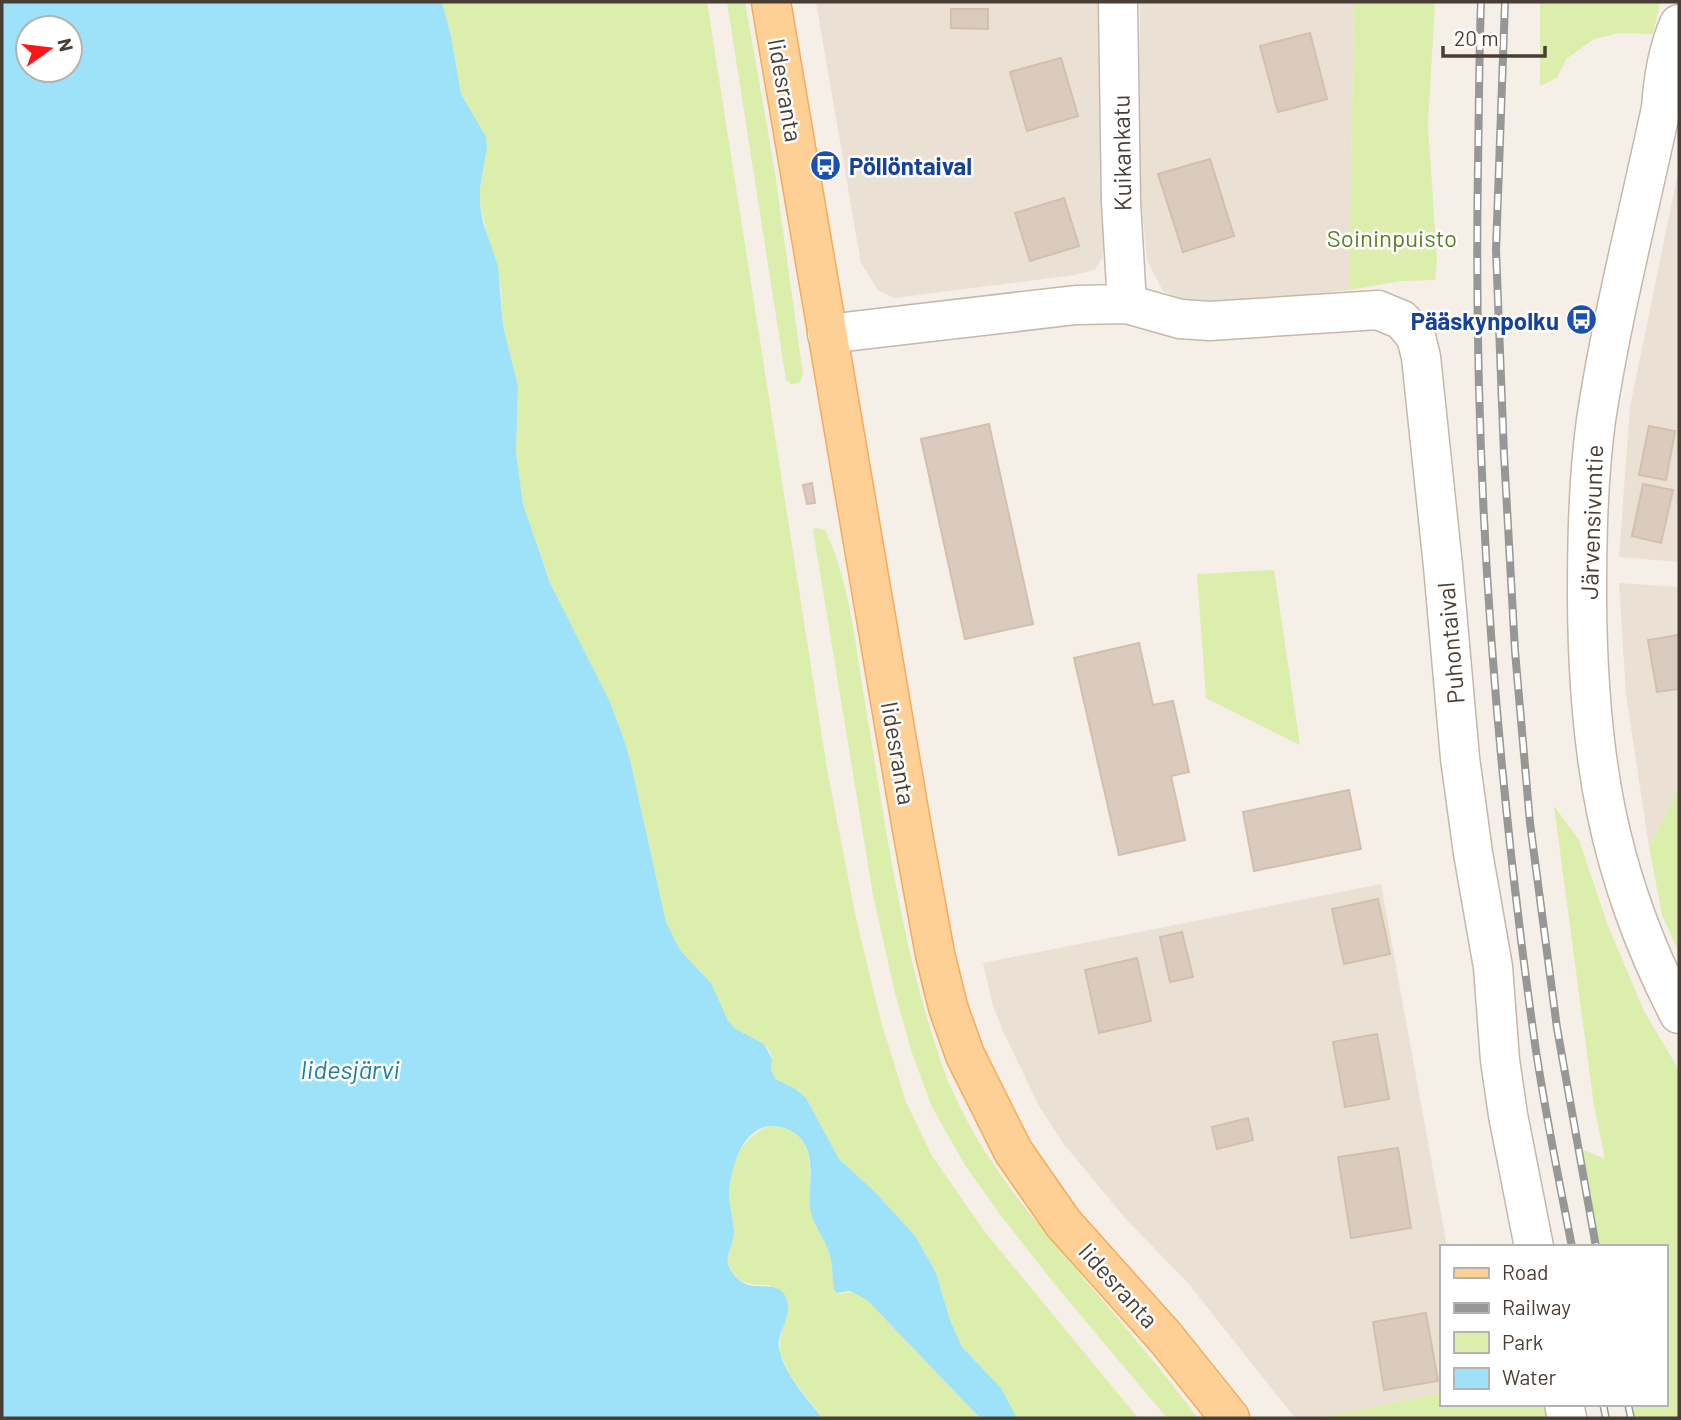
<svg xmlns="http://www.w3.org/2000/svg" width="1681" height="1420" font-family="Barlow,sans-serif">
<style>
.residential{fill:#eae0d4}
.green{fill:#dbeeab}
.water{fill:#9de2f9;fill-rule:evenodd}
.building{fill:#dbcbbe;stroke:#d4bfad;stroke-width:2}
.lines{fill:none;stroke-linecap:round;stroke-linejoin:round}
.minor-casing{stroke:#c5b8ab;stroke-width:41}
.major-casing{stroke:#f2ab59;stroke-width:41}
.minor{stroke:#fff;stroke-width:38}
.major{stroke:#ffd096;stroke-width:38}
.rail-casing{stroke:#979797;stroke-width:8}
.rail{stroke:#fff;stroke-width:5;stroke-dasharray:16;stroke-linecap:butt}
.labels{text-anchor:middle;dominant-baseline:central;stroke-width:5;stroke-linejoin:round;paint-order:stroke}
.street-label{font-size:24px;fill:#493e35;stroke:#fff}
.transit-label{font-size:24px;font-weight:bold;fill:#164399;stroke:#fff;text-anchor:start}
.park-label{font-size:24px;fill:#568321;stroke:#fff}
.water-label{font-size:26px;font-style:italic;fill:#1e7e9f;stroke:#fff}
</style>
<rect width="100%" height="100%" fill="#f5efe7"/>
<path class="residential" d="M816,2h282l6,241 -2,15 -7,12 -21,5 -180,23 -16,-8 -17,-27z
M1140,2h214l-5,288 -134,14 -28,-3 -24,-10 -16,-31 -8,-82z
M1679,168v394l-60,-5 11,-150z
M1619,583l60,4v200l-30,60 -23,-153z
M1381,884l66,363h-6v146l-122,25h-24l-107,-135 -62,-64 -63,-76 -24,-37 -36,-75 -10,-25 -10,-43z"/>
<path class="green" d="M442,2h265l120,767 29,149 25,104 25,80 26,54 53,76 153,186h-121l-16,-30 -39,-41 -12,-27 -14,-47 -20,-36 -41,-45 -36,-33 -33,-61 -12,-10 -19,-9 -4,-10 1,-10 -2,-7 -6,-8 -30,-16 -7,-9 -24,-45 -23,-24 -14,-28 -36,-163 -9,-28 -12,-31 -59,-117 -27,-79 -7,-51 2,-67 -15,-60 -2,-37 -21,-85v-16l7,-41 -1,-9 -25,-44 -10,-58z
M727,2h18l29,164 29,209 -4,8 -8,1 -5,-4z
M1354,2h81l-7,123 9,135 -2,20 -35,1 -51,9z
M1540,2h120l-7,32 -33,-1 -26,6 -28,20 -9,19 -17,8z
M815,528l10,2c26,55 31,120 41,179 20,119 36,242 76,356 29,81 84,146 139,210 40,47 80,94 117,143h-31l-110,-131 -58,-74 -34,-48 -33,-58 -20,-54 -17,-60 -22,-98 -60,-365z
M1274,570l26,175 -94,-47 -9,-124z
M1679,787v166l-17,-38 -13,-68z
M1554,806l25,34 29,86 36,85 35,59v348h-48l-3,-14h37v-157h-69l-20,-100 29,12 -11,-53z
M770,1126c59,4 31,60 44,96 4,10 11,19 15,29 4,12 3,25 5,38l7,5c12,-4 17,-1 26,6l113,118h-158l-31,-42 -11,-22v-15l8,-29 -18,-25c-16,0 -30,0 -39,-14 -8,-13 2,-28 3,-42 0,-11 -5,-22 -5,-33 -1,-29 12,-60 41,-70z
M1441,1393v11h139l3,14h-264z"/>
<path class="water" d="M2,2h440l9,34 10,58 25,43 1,10 -7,41v16l3,18 15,44 5,60 15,60 -2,67 7,51 27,79 59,117 12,31 9,28 36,163 14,28 31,33 16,36 7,9 30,16 8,15 -1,10 4,10 19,9 12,10 33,61 36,33 41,45 20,36 14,47 12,27 39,41 16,30h-37l-113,-118 -17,-9 -13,2 -3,-4c-2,-13 -1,-25 -5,-37 -5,-15 -17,-28 -19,-44 -2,-21 6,-49 -8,-68 -6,-8 -17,-13 -28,-14 -32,-1 -44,43 -45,69 0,12 5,25 5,37 0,11 -8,21 -6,31 1,9 12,20 21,22 15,4 34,-5 39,19 2,11 -7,26 -9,36 -3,25 29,59 43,78h-820zM28,28h42v42h-42z"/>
<path class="building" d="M951,9h37v20l-37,-1z
M1310,33l17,66 -49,13 -18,-66z
M1061,58l17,58 -51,15 -17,-59z
M1210,159l24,77 -51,16 -25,-78z
M1064,198l15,48 -49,15 -15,-48z
M989,424l44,200 -68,15 -44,-200z
M1649,426l26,5 -9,49 -27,-5z
M812,483l3,20 -8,1 -4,-19z
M1643,484l30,6 -12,53 -29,-7z
M1679,635v54l-22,3 -9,-52z
M1139,643l14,62 20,-4 16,71 -18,4 14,64 -66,15 -45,-197z
M1349,790l12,59 -107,22 -11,-59z
M1378,899l12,55 -46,10 -12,-55z
M1182,932l11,45 -23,5 -10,-45z
M1137,958l14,63 -52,12 -14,-63z
M1377,1034l12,65 -44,8 -12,-65z
M1248,1118l5,22 -36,9 -5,-22z
M1398,1148l13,80 -60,10 -13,-81z
M1426,1313l12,68 -54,9 -11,-68z"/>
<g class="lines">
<defs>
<path id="minor" d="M1118,2l3,200 6,102
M1679,24c-12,27 -16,55 -18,84 -22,104 -49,207 -65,312 -8,60 -9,119 -9,179 1,155 20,276 92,415
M827,334l249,-29 51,-1 53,15 30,2 168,-11 24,10 14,17 5,20 22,209 17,192 13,95 20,114 7,93 8,55 26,132
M1564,1404l3,14"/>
<path id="major" d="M771,2l141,827 23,125 13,53 17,48 48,96 50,72 102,114 65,81"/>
</defs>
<use href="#minor" class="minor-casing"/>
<use href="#major" class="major-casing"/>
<use href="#minor" class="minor"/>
<use href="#major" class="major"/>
<defs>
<path id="rail" d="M1481,2c-2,54 -2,109 -3,163 -5,289 15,579 55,865 10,73 25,145 39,217
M1505,2l-9,248 8,204 11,197 15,172 27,205 39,219
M1603,1404l3,14
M1628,1404l3,14"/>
</defs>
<use href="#rail" class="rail-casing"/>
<use href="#rail" class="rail"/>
</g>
<defs>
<symbol id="bus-disc" viewBox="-11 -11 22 22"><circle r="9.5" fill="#1a4fb4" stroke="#fff"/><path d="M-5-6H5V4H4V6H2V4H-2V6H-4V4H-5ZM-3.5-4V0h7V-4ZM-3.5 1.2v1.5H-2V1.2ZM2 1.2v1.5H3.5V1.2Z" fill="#fff"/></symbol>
</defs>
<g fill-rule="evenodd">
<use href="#bus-disc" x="808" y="148" width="35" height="35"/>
<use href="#bus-disc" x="1564" y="302" width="35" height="35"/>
</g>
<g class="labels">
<g class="street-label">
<text transform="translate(786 90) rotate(80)">Iidesranta</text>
<text transform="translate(1121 153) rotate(-91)">Kuikankatu</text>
<text transform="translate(1591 522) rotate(-88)">Järvensivuntie</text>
<text transform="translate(1450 643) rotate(-95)">Puhontaival</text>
<text transform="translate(899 753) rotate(80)">Iidesranta</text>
<text transform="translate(1119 1285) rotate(48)">Iidesranta</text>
</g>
<g class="transit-label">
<text x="849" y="165">Pöllöntaival</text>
<text x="1559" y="320" text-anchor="end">Pääskynpolku</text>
</g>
<g class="park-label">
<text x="1392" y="237">Soininpuisto</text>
</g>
<g class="water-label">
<text x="350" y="1068">Iidesjärvi</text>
</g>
</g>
<rect width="1681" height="1420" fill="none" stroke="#493e35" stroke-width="7"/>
<rect x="1440" y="1245" width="228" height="161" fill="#ffffff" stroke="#b6b2ae" stroke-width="2"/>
<rect x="1454" y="1268" width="35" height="10" fill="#ffd096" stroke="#b6b2ae" stroke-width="2"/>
<text x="1502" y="1280" font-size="21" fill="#493e35">Road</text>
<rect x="1454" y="1303" width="35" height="10" fill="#979797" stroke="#b6b2ae" stroke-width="2"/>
<text x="1502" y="1315" font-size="21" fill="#493e35">Railway</text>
<rect x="1454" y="1332" width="35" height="21" fill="#dbeeab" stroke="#b6b2ae" stroke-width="2"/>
<text x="1502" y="1350" font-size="21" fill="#493e35">Park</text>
<rect x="1454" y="1368" width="35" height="21" fill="#9de2f9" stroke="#b6b2ae" stroke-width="2"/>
<text x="1502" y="1385" font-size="21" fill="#493e35">Water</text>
<g transform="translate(49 49) rotate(76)"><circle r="33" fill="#ffffff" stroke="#b6b2ae" stroke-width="2"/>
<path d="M0-5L12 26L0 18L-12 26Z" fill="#ff1417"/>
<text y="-10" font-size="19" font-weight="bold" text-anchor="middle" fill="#493e35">N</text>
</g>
<path d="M1443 46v10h102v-10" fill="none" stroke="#493e35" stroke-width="3.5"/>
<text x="1454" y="46" font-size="21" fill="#493e35" stroke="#ffffff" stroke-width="5" paint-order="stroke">20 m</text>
</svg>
